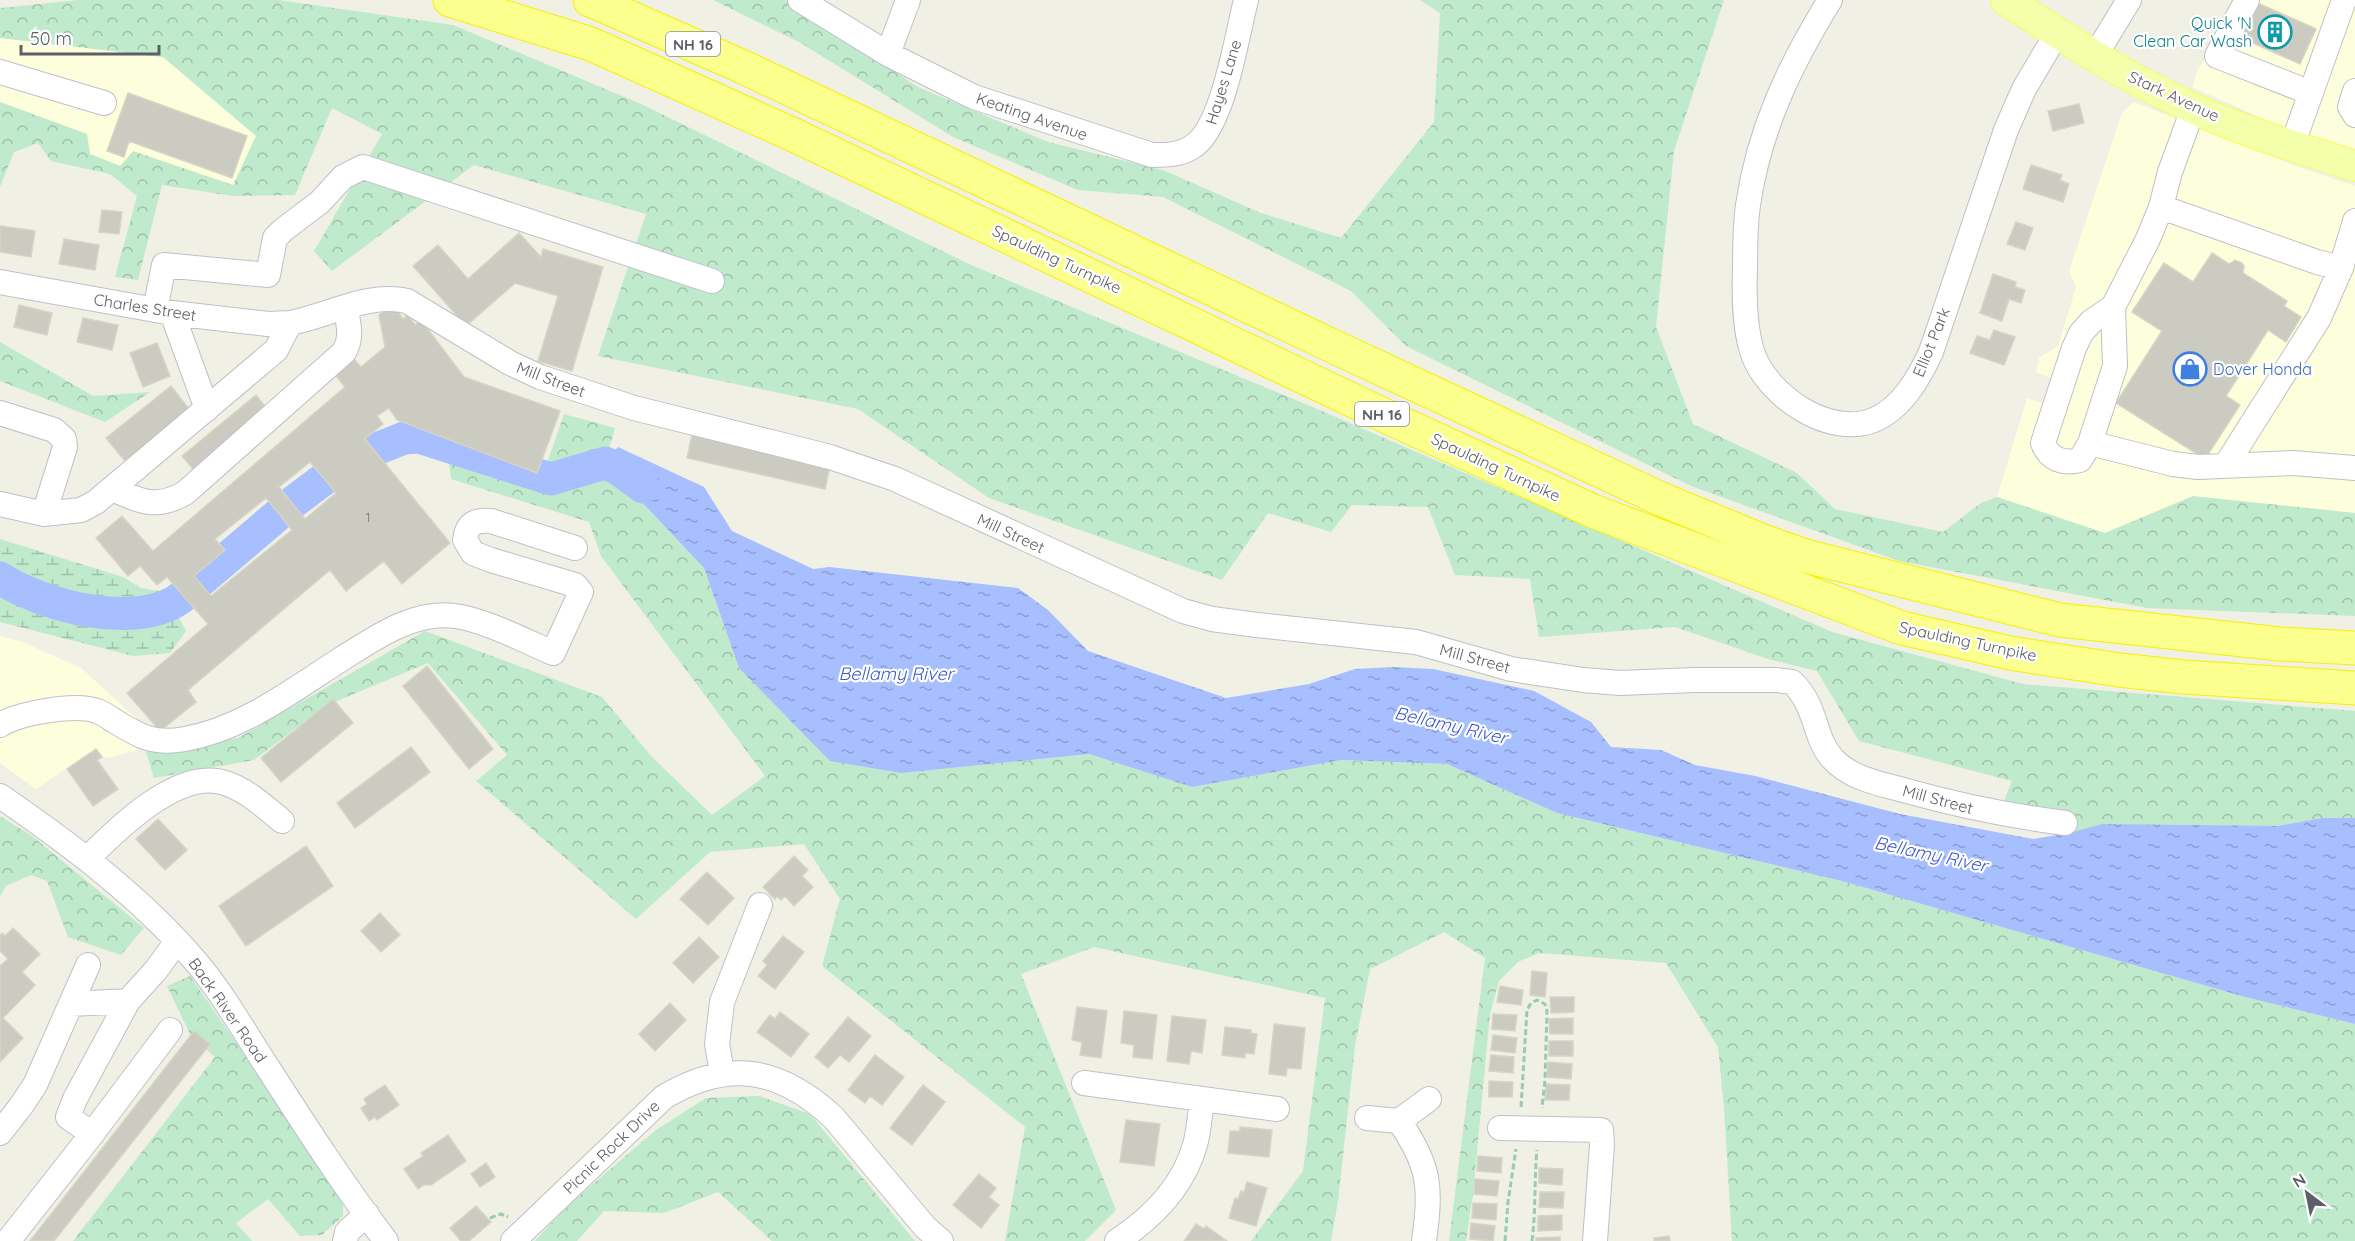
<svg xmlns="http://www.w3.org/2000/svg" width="2355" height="1241" font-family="Quicksand,sans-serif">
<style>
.commercial{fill:#fdffdc}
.forest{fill:url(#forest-crowns)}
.wetland{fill:url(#wetland-marsh)}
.water{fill:url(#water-ripples)}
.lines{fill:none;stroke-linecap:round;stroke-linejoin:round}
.river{stroke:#a7beff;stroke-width:33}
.building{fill:#cccbc2;stroke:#d6d5c3;stroke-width:1.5;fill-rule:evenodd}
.minor-casing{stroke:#bfc0c7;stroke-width:26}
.major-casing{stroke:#fafc52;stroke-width:32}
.highway-casing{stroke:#f6f100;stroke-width:35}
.path{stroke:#98cbb5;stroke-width:3;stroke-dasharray:6 3;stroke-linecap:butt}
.minor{stroke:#fff;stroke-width:24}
.major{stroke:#f4ffac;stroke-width:30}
.highway{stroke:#faff8e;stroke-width:33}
.labels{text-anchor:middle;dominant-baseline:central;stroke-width:4.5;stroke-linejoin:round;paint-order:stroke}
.number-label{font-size:14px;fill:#79797e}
.shield{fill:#fff;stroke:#8e8e95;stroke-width:1.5}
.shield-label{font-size:15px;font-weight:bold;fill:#5d5e67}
.culture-label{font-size:16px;fill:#0d838f;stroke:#fff;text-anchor:end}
.street-label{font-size:16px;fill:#5d5e67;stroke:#fff}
.shop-label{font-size:16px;fill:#366cbe;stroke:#fff;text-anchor:start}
.water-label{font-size:18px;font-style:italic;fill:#3e5acd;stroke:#fff}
</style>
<defs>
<pattern id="forest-crowns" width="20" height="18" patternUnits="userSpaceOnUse" patternTransform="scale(1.5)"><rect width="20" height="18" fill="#c0eacc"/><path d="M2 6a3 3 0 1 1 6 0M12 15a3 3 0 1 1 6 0" fill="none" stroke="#9fc1a9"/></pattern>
<pattern id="wetland-marsh" width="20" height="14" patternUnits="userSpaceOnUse" patternTransform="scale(1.5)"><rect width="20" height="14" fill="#c0eacc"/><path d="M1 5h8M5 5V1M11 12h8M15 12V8" fill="none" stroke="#9fc1a9"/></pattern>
<pattern id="water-ripples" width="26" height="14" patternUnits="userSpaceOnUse" patternTransform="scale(1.5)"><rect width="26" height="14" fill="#a7beff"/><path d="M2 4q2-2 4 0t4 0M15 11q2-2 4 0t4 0" fill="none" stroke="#8b9ed2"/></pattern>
</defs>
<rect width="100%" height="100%" fill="#f0f0e5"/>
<path class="commercial" d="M2238,0h117v152l-37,-9 -126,-56 5,-15z
M0,38l163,19 93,79 -22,49 -101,-33 -12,14 -31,-12 -3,-20 -87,-32z
M2134,102l167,66 54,18v327l-162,-16 -88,36 -108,-36 30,-99 15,5 9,-25 -15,-6 3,-14 19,-12 18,-59 -7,-16 53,-158z
M0,636l25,7 56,25 68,62 -12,20 -29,8 -19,-5 -53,36 -36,-26z"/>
<path class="forest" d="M79,0h199l175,25 188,79 330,161 351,146 510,221 191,52 332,27v107h-33l-45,8 -207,7 -68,-27 10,-25 -153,-40 -42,-70 -49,-12 -93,-32 -136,10 -9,-58 -75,-4 -27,-68 -76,-2 -21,27 -63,-19 -46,67 -233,-82 -131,-89 -260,-53 48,-142 -172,-49 -142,106 -18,-20 68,-117 -50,-26 -37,87 -62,1 -71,-11 -24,95 -23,-3 22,-81 -27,-22 -59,-13 -13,-18 -24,9 -14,35v-85l87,32 3,20 30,12 13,-15 100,34 23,-49 -93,-79 -163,-19v-30z
M713,0h72l133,87 130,55 115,28 98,43 80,25 93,-116 6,-109 -20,-13h304l-50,151 -18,176 37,97 104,49 38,36 108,23 38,-29 16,-6 108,36 88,-37 162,17v103l-208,-8 -248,-47 -208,-75 -285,-140 -55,-55 -188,-94 -85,-7 -125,-53 -154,-95z
M0,342l93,54 57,-4 -45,30 -105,-41z
M564,414l51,14 -10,35 99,105 35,100 163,105 187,-19 103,33 149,-27 106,4 110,49 285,68 403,116 110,27v217h-623l-8,-133 -6,-61 -52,-84 -127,-10 -21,9 -19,19 -9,33 -17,180 -7,47h-17l36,-283 -41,-26 -74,37 -15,77 -17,155 -7,40h-80l52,-70 22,-173 -231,-51 -73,27 95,236 -31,31h-80l20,-114 -203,-161 18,-67 -36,-55 -94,8 -74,67 -160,-138 31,-26 -79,-92 -103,43 -71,54 -100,18 -8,-26 92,-14 187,-107 177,66 49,59 61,59 53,-39 -164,-220 -12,-34 -138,-43 -4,-35 95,34z
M0,816l32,20 112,92 -23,27 -53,-18 -21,-56 -16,-6 -25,11 -6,10z
M190,976l153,220v20l-21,19 -22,1 -32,-37 -32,24 16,18h-179l142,-184 -25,-23 -23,-48z
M759,1096l51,18 105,127h-143l-54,-49 -54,21 -60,-2 -27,30h-42l31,-34 90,-77 50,-32z"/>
<path class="wetland" d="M0,539l123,38 18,11 24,4 21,39 -16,22 -37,3 -133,-34z"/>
<path class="water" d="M618,447l86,40 28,44 81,38 16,-2 189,21 30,22 40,41 138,47 83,-14 46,-15 39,-2 39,2 101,22 57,31 20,25 50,3 34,15 60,11 145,38 133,25 37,-6 32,-9 175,2 45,-8h33v206l-110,-27 -403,-116 -285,-68 -110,-49 -106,-4 -149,27 -103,-33 -187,19 -72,-12 -91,-93 -35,-100 -99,-105z"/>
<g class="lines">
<path class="river" d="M374,450l30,-12 15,-1 132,42 54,-16 12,5 26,19
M292,503l32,-24
M0,578c43,28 139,54 183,18
M199,582l80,-68"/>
</g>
<path class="building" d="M2251,0l65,29 -16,35 -65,-29z
M128,93l119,43 -15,42 -103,-37 -5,16 -17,-6z
M2079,104l5,19 -31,8 -5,-20z
M2031,165l31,10 -2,5 9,4 -6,18 -40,-13z
M102,210l20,2 -3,22 -20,-2z
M2016,222l17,6 -8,22 -18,-6z
M0,226l35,5 -4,26 -31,-5z
M519,233l22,24 2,-8 60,18 -31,104 -34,-10 20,-65 -43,-13 -49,43 -53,-60 25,-21 30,34z
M64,239l35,6 -4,25 -36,-6z
M2212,253l17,11 6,-4 7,3 2,3 -1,7 44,28 -3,5 17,11 -15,25 -18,-12 -42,66 14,9 -35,54 -89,-56 46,-72 -30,-19 32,-49 29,19z
M1993,274l23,8 -1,5 10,3 -4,13 -12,-4 -7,22 -22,-8z
M19,305l33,8 -5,22 -33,-8z
M393,305l10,14 5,-4 7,10 6,-5 43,57 96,34 -23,62 -140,-53 -8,-12 -12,8 6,8 -18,15 85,104 -48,41 -18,-23 -38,30 -16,-21 -142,120 8,12 -36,29 -33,-38 81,-69 -41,-47 -10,8 -17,-19 -12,10 -32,-38 26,-22 31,35 192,-164 -11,-14 19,-15 8,9 24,-20 -6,-32zM310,462l26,31 -31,26 -26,-32zM266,498l26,32 -81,66 -17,-20 31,-26 -10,-11z
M83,318l35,7 -6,25 -35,-8z
M1994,330l21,7 -11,28 -34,-12 7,-17 13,4z
M157,343l13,33 -27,11 -13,-34z
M171,386l18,23 -64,52 -19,-23z
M256,395l10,13 -73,61 -11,-13z
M692,435l138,31 -5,23 -138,-31z
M427,666l66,83 -24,20 -66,-83z
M333,699l20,24 -72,59 -20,-24z
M411,747l19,25 -75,56 -18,-25z
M96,749l6,8 -5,3 21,29 -25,17 -26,-37z
M158,819l29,31 -22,20 -29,-31z
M306,846l27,40 -87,60 -27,-40z
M794,856l14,14 -6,6 11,11 -19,19 -9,-10 -4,4 -4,-4 -2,3 -12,-12z
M707,872l27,26 -26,27 -28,-26z
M380,913l20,22 -19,17 -20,-21z
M13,928l27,26 -18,18 13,13 -32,33 20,20 -23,24v-96l8,-7 -8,-8v-15l2,-3 3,3z
M783,936l21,16 -29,37 -17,-13 9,-11 -4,-4z
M699,937l20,20 -26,26 -20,-20z
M1532,971l15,2 -2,24 -15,-2z
M1500,986l23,4 -2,15 -24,-3z
M1550,997h24v15l-23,1z
M670,1003l16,17 -31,31 -16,-17z
M1077,1007l30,4 -6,47 -21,-3 2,-13 -10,-2z
M1124,1011l33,4 -5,44 -19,-2 1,-12 -13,-2z
M780,1012l29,22 -18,23 -34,-25 13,-17 5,4z
M1493,1014l24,1 -2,16 -23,-2z
M1172,1016l34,4 -4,33 -11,-2 -2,13 -22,-3z
M848,1017l23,19 -22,26 -9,-7 -12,13 -13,-11z
M1573,1018v16h-23l-1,-15z
M1274,1024l31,4 -4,41 -14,-1 -1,8 -17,-2z
M1225,1027l26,3v3l6,1 -3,20 -9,-1v5l-23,-3z
M194,1031l16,13 -156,197h-24z
M1493,1035l24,3 -2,15 -24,-3z
M1549,1041h24v15h-24z
M875,1055l29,22 -22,28 -12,-9 -5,7 -17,-13z
M1491,1055l23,2 -1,16 -24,-2z
M1548,1062l24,2 -1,15 -24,-2z
M1489,1081l24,1 -1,15h-23z
M1546,1084l24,1 -1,15h-24z
M385,1085l14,20 -22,15 -2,-3 -6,4 -8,-13 6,-4 -3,-5z
M923,1085l22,17 -33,43 -22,-17z
M1126,1120l34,4 -6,42 -34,-4z
M1240,1127l32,3 -3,27 -41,-4 2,-22h10z
M448,1135l18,26 -35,24h-7l-6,4 -14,-20 19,-13 -2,-3z
M1478,1156l24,2 -1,15 -24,-2z
M486,1163l9,14 -15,10 -9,-13z
M1539,1168l24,1 -1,16 -23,-2z
M979,1174l17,14 -7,9 10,8 -18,23 -28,-23z
M1475,1179l24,2 -2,15 -23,-2z
M1247,1182l20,6 -11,38 -27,-8 6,-20 3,1 3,-8 3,1z
M1540,1192h24l-1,16 -24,-1z
M1473,1203l24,1 -1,16 -24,-2z
M476,1206l15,16 -22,19h-8l-11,-13z
M1562,1215v15l-24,1v-15z
M1471,1223l24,3 -2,15 -23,-2z
M1196,1224l8,5 2,-3 21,15h-43z
M1669,1236l1,5h-16v-3z
M1560,1237v4h-24v-3z"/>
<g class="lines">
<defs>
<path id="minor" d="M800,0l88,54 86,43 178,58c14,0 28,0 40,-8 31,-18 45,-112 54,-147
M1830,0c-40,65 -71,129 -82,205 -3,21 -3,43 -3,64 -1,27 -1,59 8,85 15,42 76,84 121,66 28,-12 45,-42 57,-68l75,-222 18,-41 33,-56
M2247,0l-30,56 94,37
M888,54l20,-54
M2095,56l34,-56
M0,72l104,31
M2355,91l-5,16 5,8
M2193,109l-23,63 -9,35 156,55 24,6 14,-47
M2292,146l52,-146
M2161,207l-13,32 -35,68 2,59 -25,77 83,21 25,3 95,-4 62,5
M0,282l172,31 96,11 22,-1
M155,310l9,-45 104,10 7,-37 8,-8 37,-28 23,-25 20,-10 349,114
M172,313l35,96
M0,413l54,17 10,9 1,8 -21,67
M2090,443l-10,17c-16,4 -31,0 -37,-17l31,-95 7,-15 11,-12 21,-14
M2226,465l93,-147 22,-50
M112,489c29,12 43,21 73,4l159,-141c9,-15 4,-28 2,-44
M0,504l44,10 37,-4 15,-8 180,-152 14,-27c38,-7 78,-31 117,-22l103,62 30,14 94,31 145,36 51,13 65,22 288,132 29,8 45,6 159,17 95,27 72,11 37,3 74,-3h82l16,2c26,25 21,55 40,76 18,21 50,26 75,33 53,15 104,25 158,32
M0,725c19,-12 76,-22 97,-14 6,2 11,6 16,9 26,16 40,25 72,19 58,-10 109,-50 158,-81 32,-20 71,-48 112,-42 30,4 70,25 98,37l28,-61 -6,-7 -84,-25 -18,-7 -8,-13c2,-17 10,-20 26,-19l84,27
M0,796c71,49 141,101 197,167 27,32 48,70 71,105 38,59 76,118 118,173
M87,859c30,-30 92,-92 138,-76 22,7 40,24 57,38
M71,1004l57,-3
M170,1030l-78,104 -24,-17 7,-18 53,-98 28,-31 21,-29
M722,1073l-5,-29 5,-42 38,-97
M1084,1083l193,26
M1367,1118l32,3c32,46 32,67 25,120
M1399,1121l30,-22
M1500,1128l101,2 1,15 -7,96
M0,1133l21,-27 14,-21 53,-120
M8,1241l84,-107
M345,1241l2,-9 20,-18
M513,1241l151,-144c64,-38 114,-30 169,20l92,110 16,14
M1117,1241c35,-23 66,-54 78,-96 4,-14 5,-31 7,-46"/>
<path id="major" d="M2006,0c60,39 121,78 186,108 52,24 108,40 163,58"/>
<path id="highway" d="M450,0l141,44 203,91 598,284 201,92 309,117 108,25 109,17 65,7 171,11
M590,0l151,66 600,284 320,149 102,42 42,15 255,64 220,24 75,4"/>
</defs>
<use href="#minor" class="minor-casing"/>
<use href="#major" class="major-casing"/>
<use href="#highway" class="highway-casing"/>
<path class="path" d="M1521,1107l6,-97 4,-7 6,-3 8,4 2,7 -2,69 -3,28
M490,1218l11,-4 7,3
M1505,1241l3,-39 8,-53
M1532,1241c4,-30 2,-60 5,-91"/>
<use href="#minor" class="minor"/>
<use href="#major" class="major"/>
<use href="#highway" class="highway"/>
</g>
<defs>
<symbol id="building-ring" viewBox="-11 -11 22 22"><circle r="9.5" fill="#fff" stroke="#0f9aa8" stroke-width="1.5"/><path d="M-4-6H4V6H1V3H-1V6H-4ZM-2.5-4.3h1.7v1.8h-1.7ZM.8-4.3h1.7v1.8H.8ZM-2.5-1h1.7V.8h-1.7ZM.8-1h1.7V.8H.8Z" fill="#0f9aa8"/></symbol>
<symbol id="shop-ring" viewBox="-11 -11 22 22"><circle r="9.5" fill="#fff" stroke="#3f7fe0" stroke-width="1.5"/><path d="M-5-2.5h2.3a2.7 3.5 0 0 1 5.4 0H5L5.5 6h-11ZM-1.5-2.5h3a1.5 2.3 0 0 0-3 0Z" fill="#3f7fe0"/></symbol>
</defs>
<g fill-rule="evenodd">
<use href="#building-ring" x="2256" y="13" width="38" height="38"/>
<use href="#shop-ring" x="2171" y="350" width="38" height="38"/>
</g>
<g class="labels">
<g class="number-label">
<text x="368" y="517">1</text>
</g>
<g class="shield">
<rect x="666" y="32" width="54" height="24" rx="4.5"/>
<rect x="1355" y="402" width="54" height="24" rx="4.5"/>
</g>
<g class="shield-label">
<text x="693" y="44">NH 16</text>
<text x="1382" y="414">NH 16</text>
</g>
<g class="culture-label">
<text x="2252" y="23">Quick 'N<tspan x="2252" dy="18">Clean Car Wash</tspan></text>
</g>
<g class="street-label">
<text transform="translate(1223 82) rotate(-73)">Hayes Lane</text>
<text transform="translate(2174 96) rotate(25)">Stark Avenue</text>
<text transform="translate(1032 116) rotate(19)">Keating Avenue</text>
<text transform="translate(1057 259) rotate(25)">Spaulding Turnpike</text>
<text transform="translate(145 307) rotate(9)">Charles Street</text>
<text transform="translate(1931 342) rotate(-68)">Elliot Park</text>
<text transform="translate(551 379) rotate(21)">Mill Street</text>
<text transform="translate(1496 467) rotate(25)">Spaulding Turnpike</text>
<text transform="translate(1011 533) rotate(25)">Mill Street</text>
<text transform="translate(1968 641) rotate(12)">Spaulding Turnpike</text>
<text transform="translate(1475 658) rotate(15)">Mill Street</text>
<text transform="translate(1938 799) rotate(15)">Mill Street</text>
<text transform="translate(228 1010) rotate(55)">Back River Road</text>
<text transform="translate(611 1147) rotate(-44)">Picnic Rock Drive</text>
</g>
<g class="shop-label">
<text x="2213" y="369">Dover Honda</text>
</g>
<g class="water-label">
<text x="896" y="673">Bellamy River</text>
<text transform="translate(1451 725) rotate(13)">Bellamy River</text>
<text transform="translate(1931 854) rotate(12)">Bellamy River</text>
</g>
</g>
<g transform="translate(2307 1193) rotate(328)" stroke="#ffffff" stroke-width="4.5" paint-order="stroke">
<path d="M0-4.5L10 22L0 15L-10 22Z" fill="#5d5e67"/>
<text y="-9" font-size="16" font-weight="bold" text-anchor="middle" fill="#5d5e67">N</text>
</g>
<path d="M21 45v9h138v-9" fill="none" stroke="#5d5e67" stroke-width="3"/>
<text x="30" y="45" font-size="18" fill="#5d5e67" stroke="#ffffff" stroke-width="4.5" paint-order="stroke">50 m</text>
</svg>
